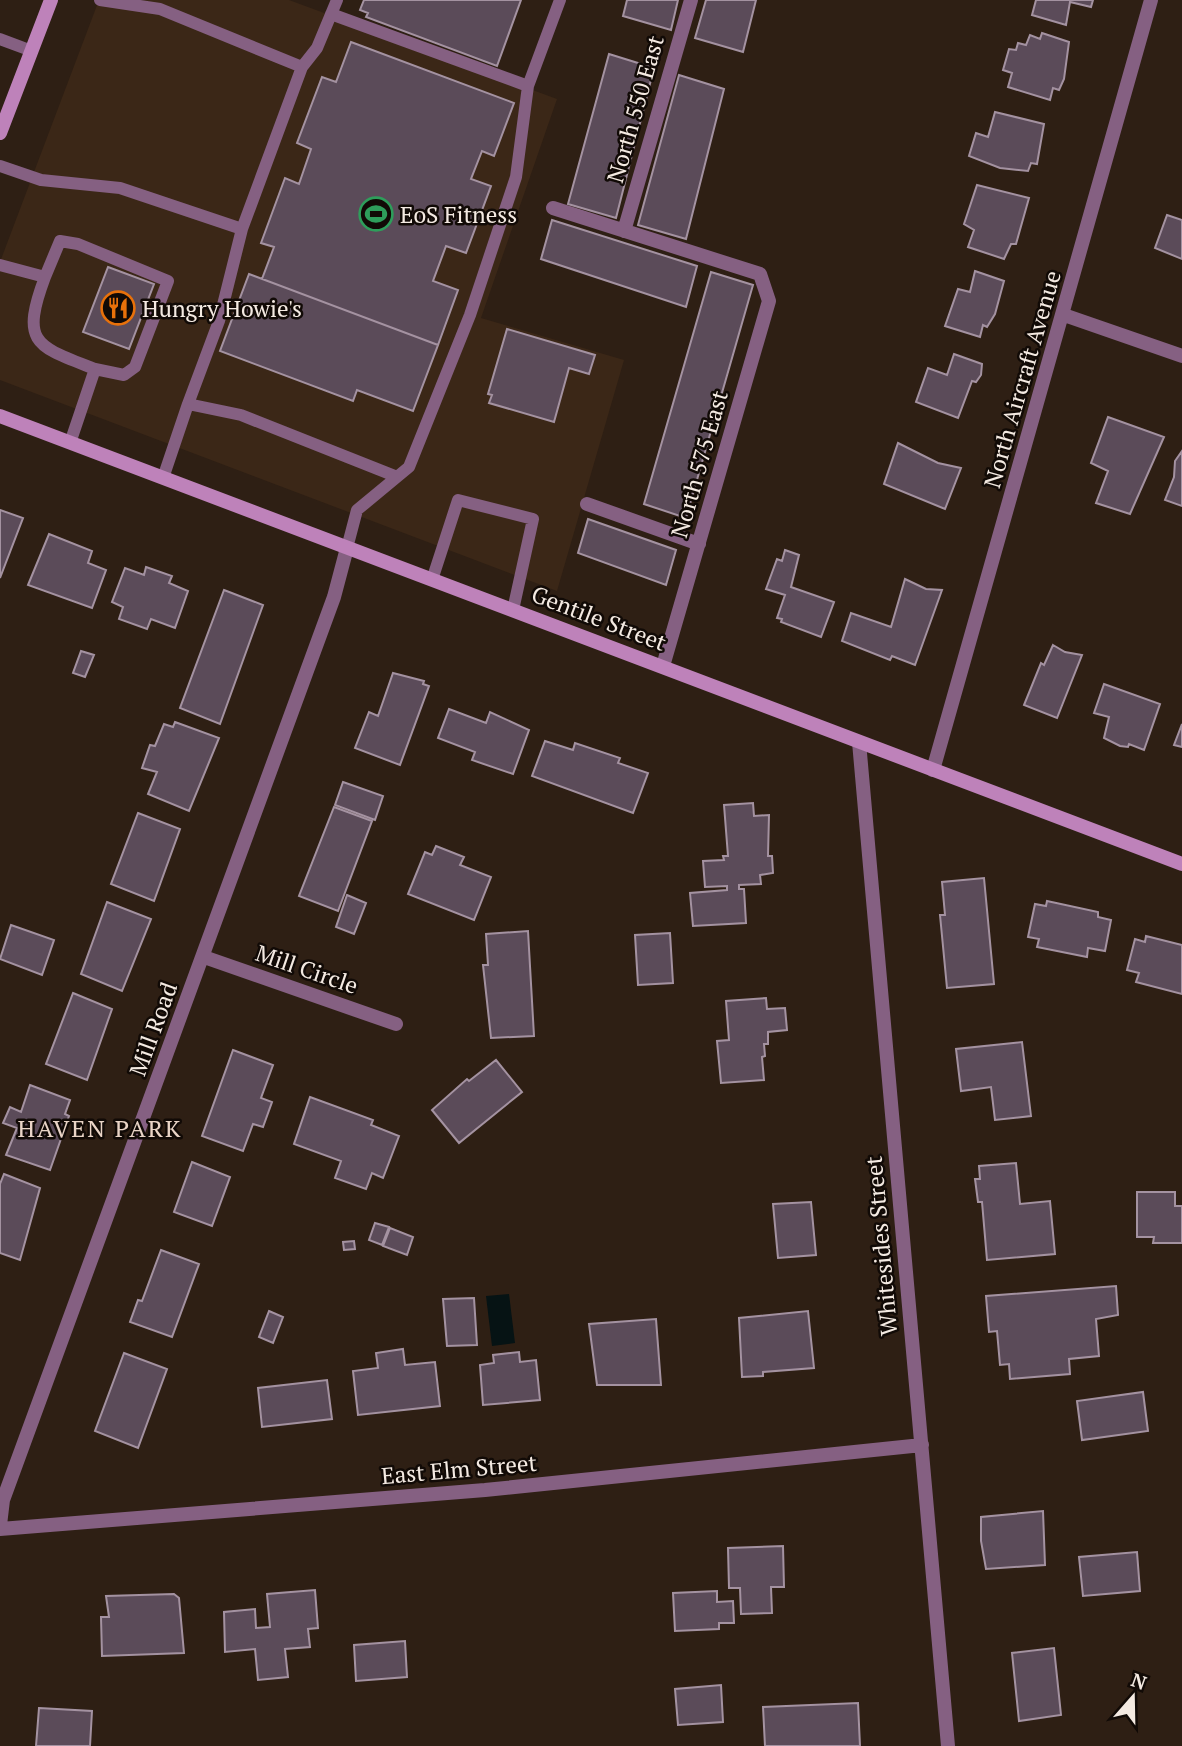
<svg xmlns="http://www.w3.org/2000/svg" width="1182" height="1746" font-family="'PT Serif',serif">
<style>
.built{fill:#3b2717}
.water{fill:#061314}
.building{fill:#5b4b59;stroke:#a492a1;stroke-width:2}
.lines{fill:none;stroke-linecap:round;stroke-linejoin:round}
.lane{stroke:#856082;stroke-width:12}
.street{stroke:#856082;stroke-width:14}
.secondary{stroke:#be82ba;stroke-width:14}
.labels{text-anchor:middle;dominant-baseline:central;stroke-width:5;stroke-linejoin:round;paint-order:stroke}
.street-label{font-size:23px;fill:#f4eae2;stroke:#110a06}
.poi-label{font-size:23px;fill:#f4eae2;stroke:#110a06;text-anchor:start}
.neighbourhood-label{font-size:24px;letter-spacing:2px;fill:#e9d4c6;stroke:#110a06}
</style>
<rect width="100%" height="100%" fill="#2e1f14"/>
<path class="built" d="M99,0h190l268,99 -76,219 143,42 -67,231 -557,-211v-118z"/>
<path class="water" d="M509,1294l6,49 -23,3 -6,-50z"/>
<path class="building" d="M364,0h157l-24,66 -131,-49 2,-4 -8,-3z
M627,0h51l-7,30 -48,-14z
M706,0h50l-13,52 -48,-14z
M1036,0h57l-2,7 -21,-5 -4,23 -34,-10z
M1042,33l27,9 -5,37 -5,11 -6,-2 -3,12 -42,-13 4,-14 -9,-3 6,-21 7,1 2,-7 8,2 4,-10 10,4z
M351,42l163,61 -20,53 -12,-5 -11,28 20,7 -25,67 -20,-7 -13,35 25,9 -20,55 -176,-66 12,-32 -13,-4 24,-65 14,6 12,-35 -14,-6 25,-66 14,5z
M609,54l45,14 -38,150 -48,-14z
M679,75l45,14 -38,150 -48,-14z
M995,112l49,12 -7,40 -6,-1 -3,8 -28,-3 -31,-12 7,-23 12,4z
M977,185l52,13 -13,46h-5l-7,15 -36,-12 6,-17 -10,-6z
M1167,215l15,5v39l-27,-11z
M552,220l145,46 -11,41 -145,-48z
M108,267l46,17 -25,65 -46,-17z
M975,271l29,10 -9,33 -8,13 -4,-2 -3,12 -35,-11 13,-37 12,3z
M711,272l42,13 -67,233 -42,-14z
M249,274l189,71 -25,66 -56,-21 -4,11 -133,-50z
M507,329l88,26 -6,19 -20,-6 -15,54 -65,-19 3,-8 -4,-1z
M954,354l28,10 -1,11 -5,7 -4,-1 -14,37 -42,-16 12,-34 19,7z
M1108,417l56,20 -34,77 -34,-11 12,-32 -17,-8z
M898,443l40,20 23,5 -16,41 -61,-25z
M1182,451v55l-17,-6 9,-23 1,-16z
M0,510l23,8 -23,60z
M588,519l88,31 -10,35 -88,-32z
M49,534l43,17 -4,12 18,7 -14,38 -64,-23z
M785,550l14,5 -8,32 43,15 -13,35 -40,-15 1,-3 -5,-1 8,-23 -19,-6 11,-30 5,2z
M146,567l26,9 -3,7 19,8 -13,37 -24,-9 -4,10 -28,-10 4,-12 -11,-5 13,-34 19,7z
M905,579l21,10 16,1 -27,75 -23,-9 -2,4 -48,-19 9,-28 40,14z
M224,590l39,15 -43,119 -40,-16z
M1053,645l12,7 17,3 -25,63 -33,-13 17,-42 3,2z
M81,651l13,4 -9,22 -12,-4z
M393,673l31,8 -1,3 6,2 -29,79 -45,-17 14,-36 9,4z
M1104,684l56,20 -16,46 -15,-6 -1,3 -8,-1 -16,-8 5,-21 -15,-4z
M449,709l37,14 4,-11 39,18 -16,44 -41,-14 3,-8 -37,-14z
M175,722l44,16 -30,73 -41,-17 9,-22 -15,-4 8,-23 5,1 9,-22 9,3z
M1182,724v23l-8,-2z
M545,741l28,9 2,-7 45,15 -2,5 30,10 -15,40 -101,-37z
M343,782l40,14 -8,24 -40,-15z
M753,803l1,13 15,-1 -1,41h4l1,17 -13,2 1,9 -22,1v4h5l2,34 -53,3 -3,-33 37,-3v-4l-22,1 -2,-26 21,-1 -1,-4h5l-4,-51z
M334,807l38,14 -34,90 -39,-15z
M138,813l42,16 -26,72 -43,-17z
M436,846l28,11 -4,8 31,12 -17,43 -66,-26 17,-42 7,3z
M984,878l10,106 -47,4 -7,-73h5l-3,-33z
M347,895l19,8 -12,31 -18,-7z
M1047,901l51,11v5l13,3 -6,31 -17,-3 -1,9 -50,-10 2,-8 -11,-2 7,-33 11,2z
M107,902l44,17 -29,72 -41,-17z
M11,925l43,15 -12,35 -42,-16z
M528,931l6,105 -43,2 -8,-73h5l-2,-31z
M670,933l3,50 -35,2 -3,-50z
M1146,936l36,9v49l-46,-12 3,-9 -12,-3 8,-31 10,3z
M73,993l39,16 -25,71 -41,-16z
M766,998l1,11 18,-1 2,22 -19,2v12h-4l1,12 -3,1 2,23 -43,3 -4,-42 12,-1 -3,-39z
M1022,1042l9,74 -36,4 -4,-33 -30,4 -5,-42z
M233,1050l40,15 -12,33 11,4 -9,25 -10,-3 -10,27 -41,-15z
M496,1060l26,32 -63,51 -27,-33 35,-31 2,2z
M30,1085l40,15 -5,14 4,2 -19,54 -44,-15 11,-27 -14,-5 7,-16 11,5z
M310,1097l63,23 -2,5 28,11 -16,42 -11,-5 -6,16 -31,-11 6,-17 -47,-17z
M192,1162l38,15 -18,49 -38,-14z
M1016,1163l4,41 30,-3 5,53 -68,6 -5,-58h-4l-3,-23h5l-1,-13z
M4,1174l36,14 -20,72 -20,-7v-69z
M1137,1192h38v14h7v37h-29l1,-6h-17z
M811,1202l5,53 -38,3 -5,-54z
M375,1223l14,4 -7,18 -13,-5z
M390,1228l23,9 -6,18 -24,-9z
M354,1241l1,8 -11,1 -1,-8z
M161,1250l38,14 -27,73 -42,-15 8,-22 4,1z
M1116,1286l2,29 -22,4 3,37 -30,3 1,15 -60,5 -1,-15 -9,1 -3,-34 -8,1 -3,-36z
M474,1298l3,47 -30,1 -4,-47z
M269,1311l14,6 -10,26 -14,-6z
M808,1311l6,57 -51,4v4l-21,1 -3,-59z
M656,1319l5,66h-64l-8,-61z
M403,1349l2,16 30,-3 5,44 -82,9 -5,-44 25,-3 -2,-15z
M519,1352l1,10 16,-2 4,40 -57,5 -3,-40 14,-2 -1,-8z
M124,1353l43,16 -29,79 -43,-17z
M327,1380l5,39 -70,8 -4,-39z
M1143,1392l5,39 -66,9 -5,-39z
M1043,1511l2,54 -59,4 -5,-28v-24z
M783,1546l1,41h-13l1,26 -31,1 -1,-26h-11l-1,-40z
M1137,1552l3,39 -57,5 -4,-39z
M315,1590l3,38 -10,1 2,18 -25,2 3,28 -30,3 -3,-31 -30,3 -1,-40 31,-3 1,19 14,-1 -3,-33z
M717,1591v11l16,-1 1,22h-15v6l-44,2 -2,-38z
M174,1594l5,4 5,55 -82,3 -1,-39h8l-3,-21z
M405,1641l2,36 -51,4 -2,-36z
M1054,1648l7,67 -42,6 -7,-68z
M721,1685l2,37 -45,3 -3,-36z
M858,1703l2,43h-95l-2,-39z
M39,1708l53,3 -2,35h-54z"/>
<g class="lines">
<path class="lane" d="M100,0l60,9 142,58 -60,162
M331,14l197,72
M0,39l32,12
M302,67l15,-19 20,-48
M0,166l41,14 79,8 122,41 -23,92 -31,83
M0,265l45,12c-25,67 -9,69 50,92l-25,74
M45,277l15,-36 18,3 90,37 -33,86 -11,8 -29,-6
M163,478l25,-74 53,11 154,61
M347,548l10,-38 52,-43 61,-152 46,-138 12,-91 32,-86
M432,580l26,-80 75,19 -20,91"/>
<path class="street" d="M553,208l207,66 9,27 -106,365
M624,231l67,-231
M1064,315l118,41
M587,504l112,40
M859,742l89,1004
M933,770l218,-770
M204,957l192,67
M0,1525l3,-25 331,-903 13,-49
M0,1529l485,-39 437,-45"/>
<path class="secondary" d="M0,133l51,-133
M0,416l1182,448"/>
</g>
<defs>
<symbol id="stadium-ring" viewBox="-11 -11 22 22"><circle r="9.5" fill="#110a06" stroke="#2e9e5b" stroke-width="1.5"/><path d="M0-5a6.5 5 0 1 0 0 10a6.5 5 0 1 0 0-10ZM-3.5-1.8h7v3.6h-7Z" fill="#2e9e5b"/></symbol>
<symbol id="restaurant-ring" viewBox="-11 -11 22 22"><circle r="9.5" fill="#110a06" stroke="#e8710a" stroke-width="1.5"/><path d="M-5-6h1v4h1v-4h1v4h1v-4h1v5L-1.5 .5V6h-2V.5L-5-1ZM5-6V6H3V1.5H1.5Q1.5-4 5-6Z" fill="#e8710a"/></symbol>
</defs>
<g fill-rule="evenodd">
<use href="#stadium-ring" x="357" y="195" width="38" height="38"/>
<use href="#restaurant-ring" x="99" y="289" width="38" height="38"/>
</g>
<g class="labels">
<g class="street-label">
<text transform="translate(635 109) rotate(-74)">North 550 East</text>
<text transform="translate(1022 379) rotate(-74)">North Aircraft Avenue</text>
<text transform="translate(699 464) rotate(-74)">North 575 East</text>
<text transform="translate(599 618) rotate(21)">Gentile Street</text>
<text transform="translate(307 969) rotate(19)">Mill Circle</text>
<text transform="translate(153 1029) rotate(-70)">Mill Road</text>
<text transform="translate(881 1246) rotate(-95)">Whitesides Street</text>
<text transform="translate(459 1469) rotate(-5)">East Elm Street</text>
</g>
<g class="poi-label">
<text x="400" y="214">EoS Fitness</text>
<text x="142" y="308">Hungry Howie's</text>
</g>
<g class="neighbourhood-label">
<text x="100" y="1128">HAVEN PARK</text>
</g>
</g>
<g transform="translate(1133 1697) rotate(20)" stroke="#110a06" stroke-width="5" paint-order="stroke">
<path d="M0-5L12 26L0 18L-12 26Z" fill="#f4eae2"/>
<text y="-10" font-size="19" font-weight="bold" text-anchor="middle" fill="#f4eae2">N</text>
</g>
</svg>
